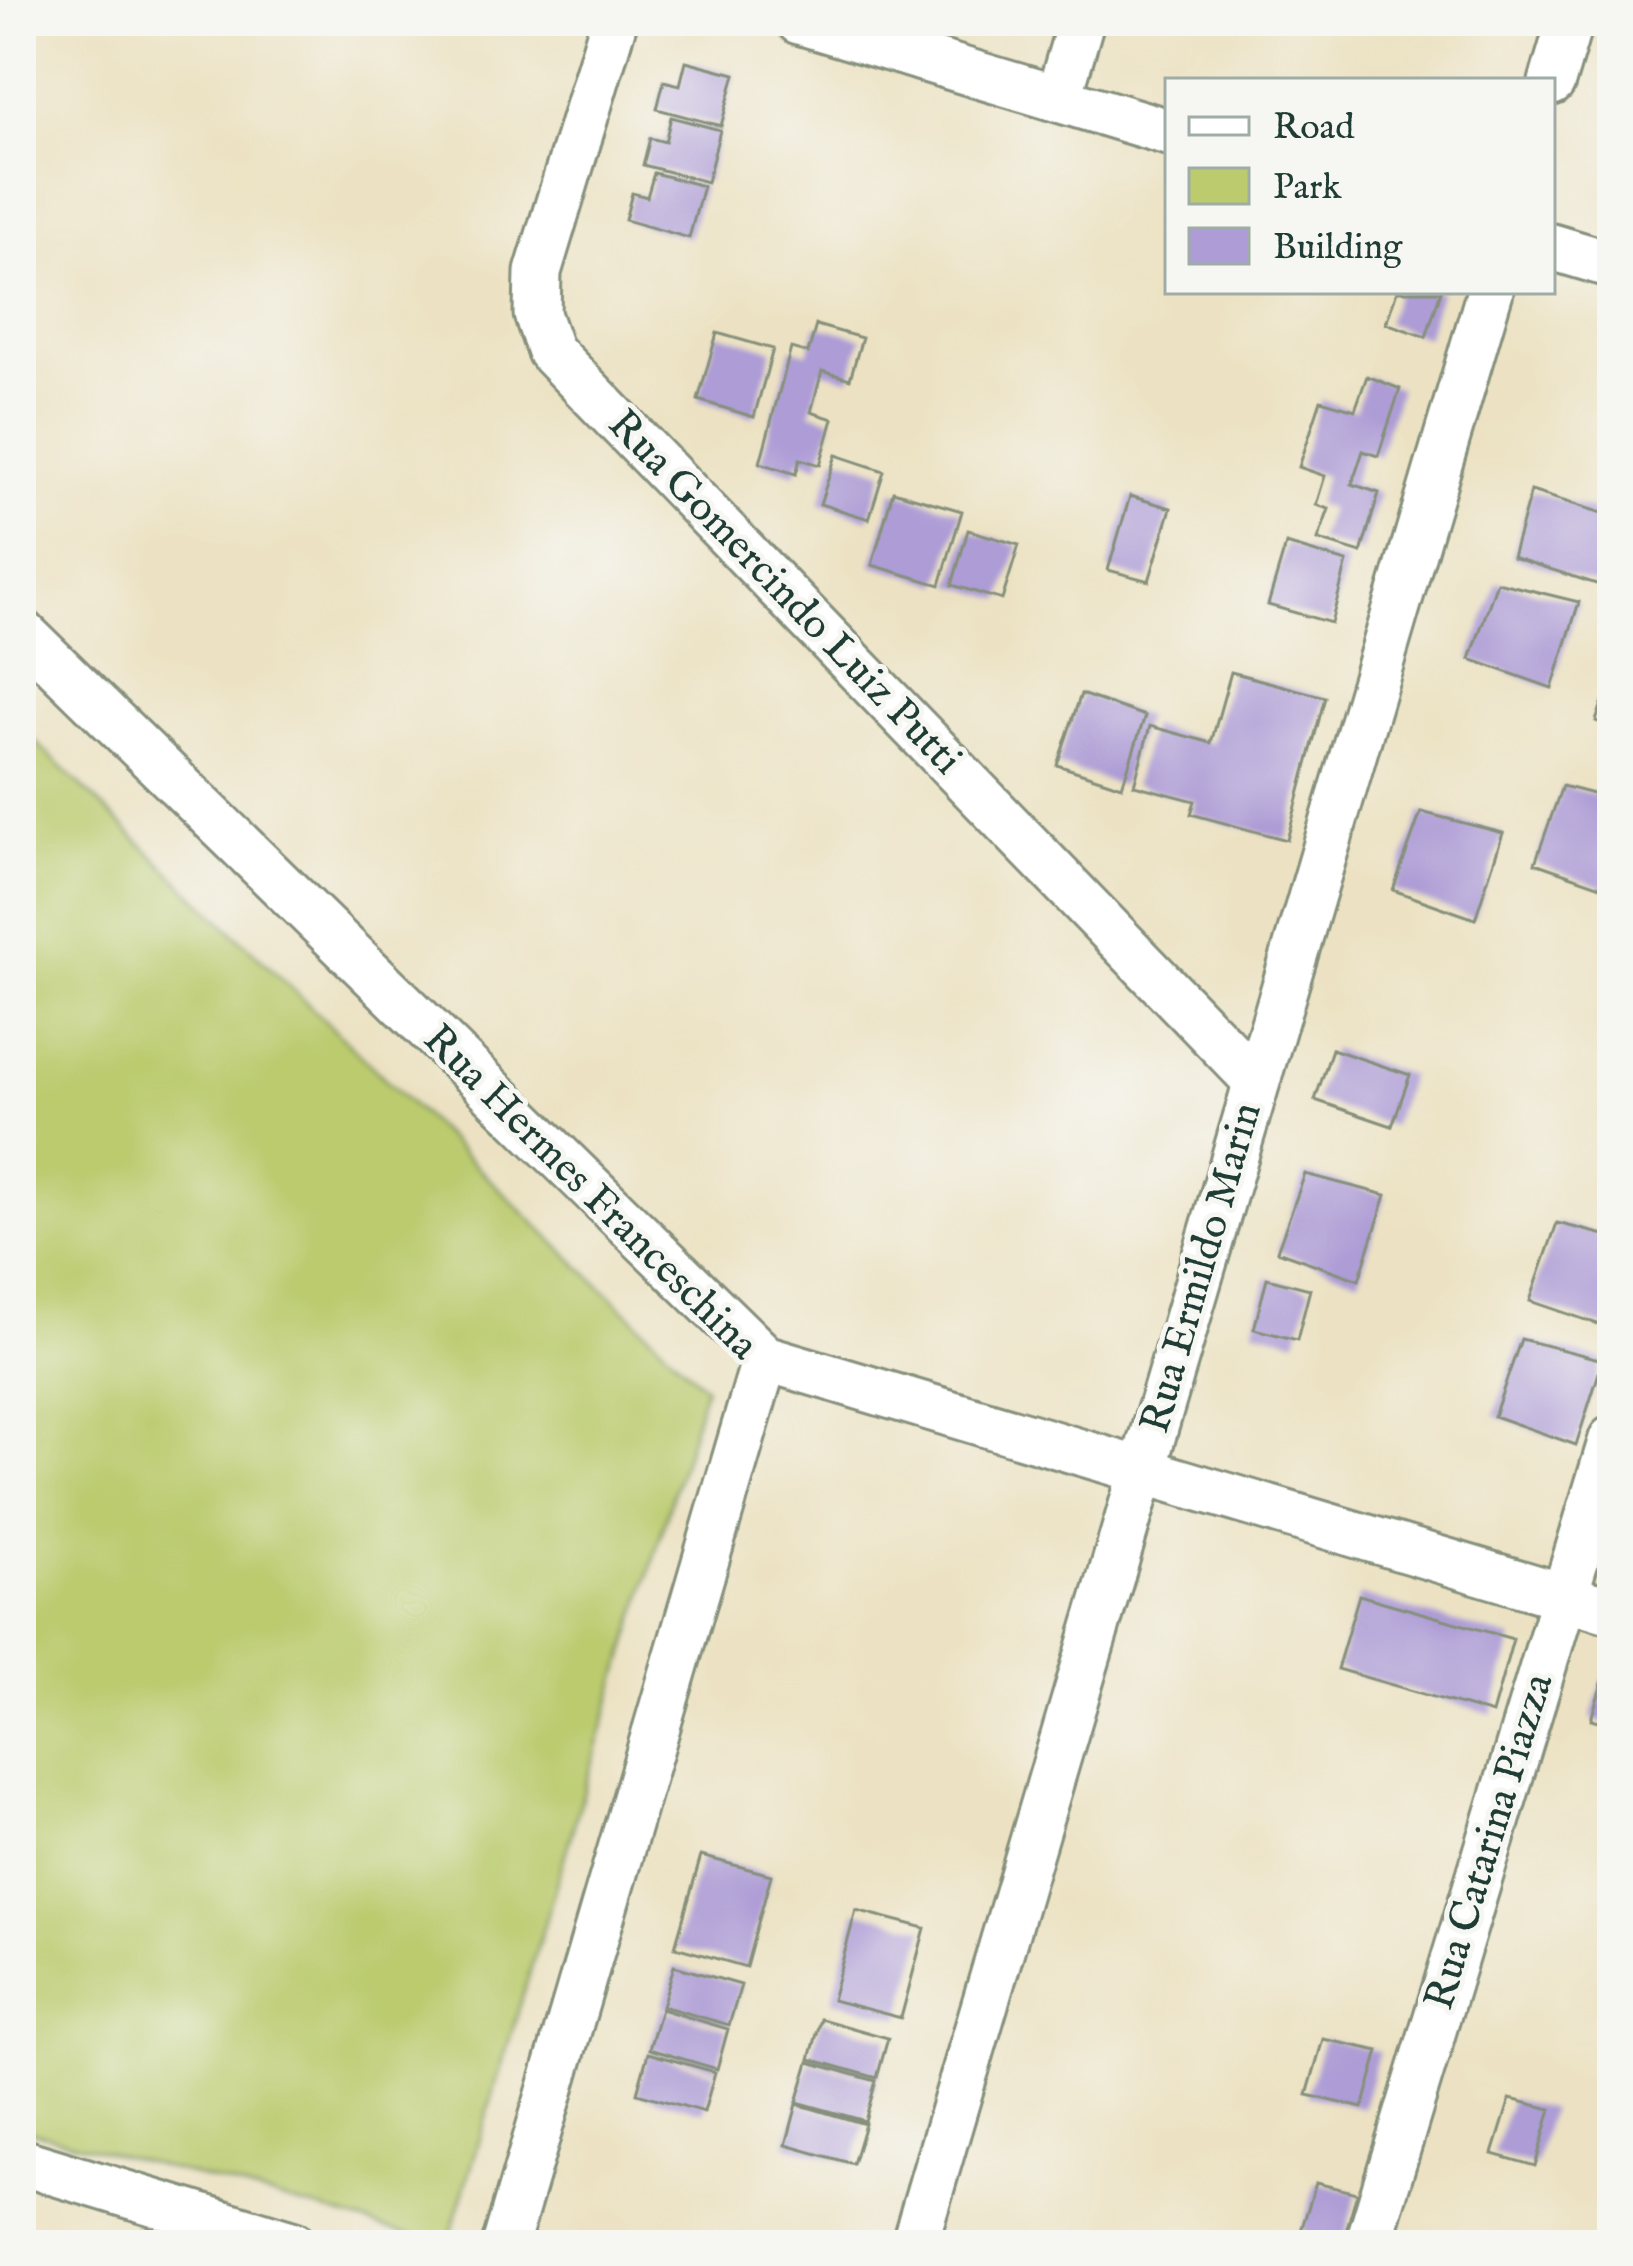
<svg xmlns="http://www.w3.org/2000/svg" width="1633" height="2266" font-family="'IM FELL English',serif">
<style>
.green{fill:#bbcb6e;stroke:#6d8451;stroke-width:3}
.building{fill:#ad9cd5}
.lines{fill:none;stroke-linecap:round;stroke-linejoin:round}
.street-casing{stroke:#86907c;stroke-width:51}
.street{stroke:#fff;stroke-width:45}
.labels{text-anchor:middle;dominant-baseline:central;stroke-width:10;stroke-linejoin:round;paint-order:stroke}
.street-label{font-size:42px;fill:#1f3d34;stroke:#f6f6f2}
</style>
<rect width="100%" height="100%" fill="#f6f6f2"/>
<filter id="ink" filterUnits="userSpaceOnUse"><feTurbulence type="fractalNoise" baseFrequency=".00833" numOctaves="2"/><feDisplacementMap in="SourceGraphic" scale="24" xChannelSelector="R" yChannelSelector="G"/><feConvolveMatrix kernelMatrix="1 2 1 2 8 2 1 2 1" color-interpolation-filters="sRGB"/></filter>
<filter id="wash" filterUnits="userSpaceOnUse"><feTurbulence type="fractalNoise" baseFrequency=".004" numOctaves="4" result="noise"/><feDisplacementMap in="SourceGraphic" scale="48" xChannelSelector="R" yChannelSelector="G"/><feGaussianBlur stdDeviation="2.7" result="paint"/><feColorMatrix in="noise" values="0 0 0 0 0 0 0 0 0 0 0 0 0 0 0 0 0 1.4 0 .05"/><feComposite in="paint" operator="in"/></filter>
<g filter="url(#wash)">
<rect width="100%" height="100%" fill="#ece2c3"/>
<path class="green" d="M21,728l684,659 -257,858 -427,-117z"/>
<g id="blocks">
<path class="building" d="M686,61l49,13 -14,52 -64,-17 7,-28 16,4z
M671,117l49,13 -13,52 -64,-17 7,-27 15,4z
M654,173l49,13 -14,52 -64,-18 7,-27 15,4z
M1397,291h44l-15,46 -40,-14z
M816,325l46,13 -12,41 -28,-8 -11,41 22,7 -13,46 -20,-6 -4,15 -36,-11 31,-115 17,5z
M717,333l56,16 -19,68 -56,-17z
M1367,376l33,13 -22,67 -15,-5 -11,33 27,9 -18,60 -43,-13 11,-31 -13,-4 9,-29 -26,-9 22,-67 34,10z
M836,455l48,16 -15,48 -49,-15z
M893,491l69,20 -22,74 -68,-20z
M1531,491l81,25v73l-100,-32z
M1130,496l41,12 -22,73 -41,-11z
M968,530l51,15 -17,55 -50,-15z
M1286,544l61,18 -16,61 -63,-18z
M1497,582l82,20 -27,86 -82,-29z
M1231,672l94,25 -38,143 -96,-26 4,-13 -61,-16 16,-59 61,17z
M1611,678l1,1v48l-16,-6z
M1081,694l64,22 -23,70 -65,-21z
M1562,786l50,13v91l-77,-27z
M1421,812l82,21 -28,86 -82,-29z
M1332,1049l78,26 -18,51 -77,-26z
M1305,1174l81,21 -27,85 -82,-29z
M1557,1223l55,14v92l-82,-28z
M1267,1278l43,11 -13,51 -43,-11z
M1521,1339l82,21 -27,85 -82,-29z
M1359,1595l154,44 -21,75 -155,-45z
M1608,1664l4,1v60l-21,-6z
M701,1856l70,19 -25,92 -71,-20z
M856,1910l69,18 -24,90 -69,-18z
M674,1966l67,19 -12,40 -67,-19z
M661,2009l67,20 -11,40 -68,-20z
M821,2019l67,19 -11,40 -67,-19z
M1323,2039l56,12 -16,57 -56,-13z
M648,2053l67,19 -11,40 -67,-19z
M809,2062l67,19 -11,40 -68,-19z
M1510,2099l41,10 -16,57 -42,-12z
M797,2104l68,20 -12,40 -67,-19z
M1316,2183l41,10 -15,52 -43,-8z"/>
</g>
</g>
<g filter="url(#ink)">
<use href="#blocks" fill-opacity="0" stroke="#86907c" stroke-width="3"/>
<g class="lines">
<defs>
<path id="street" d="M614,21l-76,251 -1,42 13,37 707,731
M799,21l369,111
M1552,82l18,-61
M1058,99l23,-78
M1552,247l60,18
M21,631l744,727 -260,887
M765,1358l847,253
M21,2162l273,83
M914,2245l576,-1954
M1368,2245l244,-806"/>
</defs>
<use href="#street" class="street-casing"/>
<use href="#street" class="street"/>
</g>
</g>
<g class="labels">
<g class="street-label">
<text transform="translate(784 593) rotate(46)">Rua Gomercindo Luiz Putti</text>
<text transform="translate(590 1193) rotate(45)">Rua Hermes Franceschina</text>
<text transform="translate(1202 1268) rotate(-74)">Rua Ermildo Marin</text>
<text transform="translate(1490 1842) rotate(-73)">Rua Catarina Piazza</text>
</g>
</g>
<rect width="1633" height="2266" fill="none" stroke="#f6f6f2" stroke-width="72"/>
<rect x="1165" y="78" width="390" height="216" fill="#f6f6f2" stroke="#a0aca6" stroke-width="3"/>
<rect x="1189" y="117" width="60" height="18" fill="#ffffff" stroke="#a0aca6" stroke-width="3"/>
<text x="1273" y="138" font-size="36" fill="#1f3d34">Road</text>
<rect x="1189" y="168" width="60" height="36" fill="#bbcb6e" stroke="#a0aca6" stroke-width="3"/>
<text x="1273" y="198" font-size="36" fill="#1f3d34">Park</text>
<rect x="1189" y="228" width="60" height="36" fill="#ad9cd5" stroke="#a0aca6" stroke-width="3"/>
<text x="1273" y="258" font-size="36" fill="#1f3d34">Building</text>
</svg>
